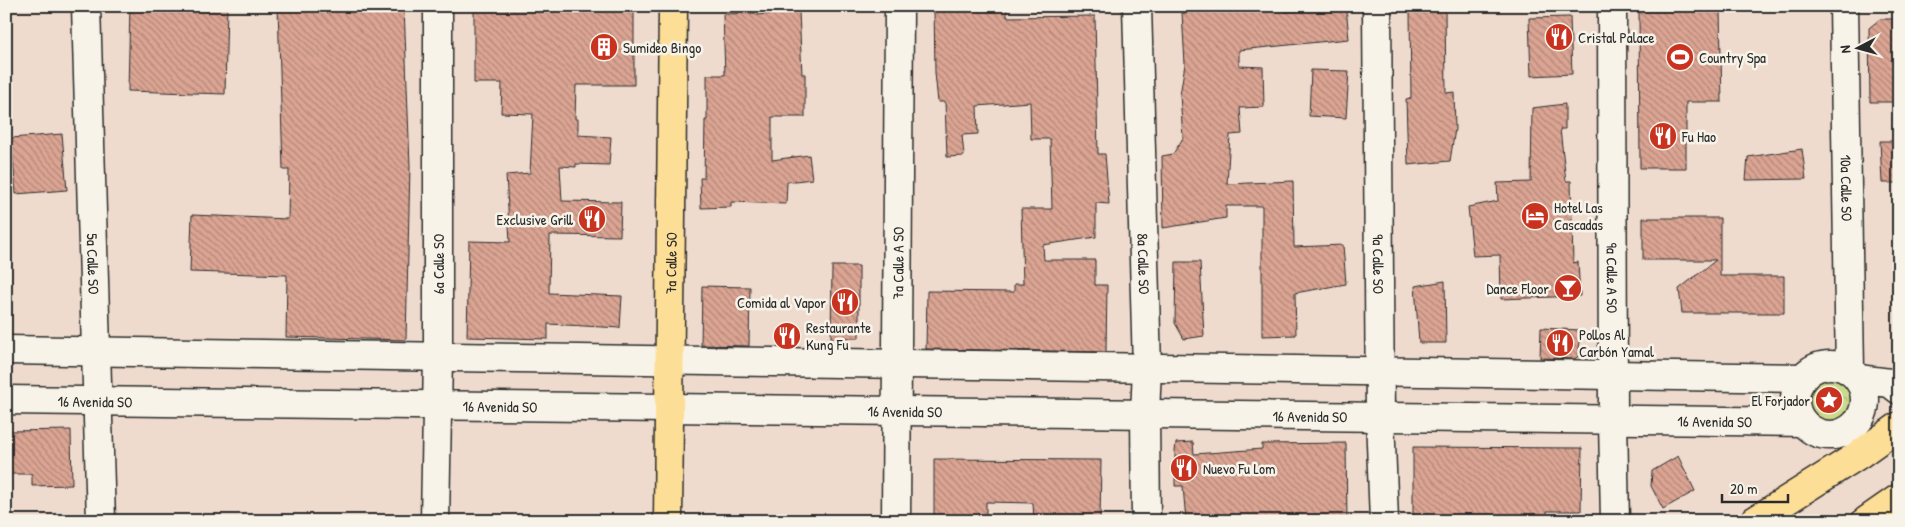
<svg xmlns="http://www.w3.org/2000/svg" width="1905" height="527" font-family="'Patrick Hand',sans-serif">
<style>
.park{fill:url(#park-crowns);stroke:#7c825c}
.building{fill:url(#building-back-hatch);stroke:#2b2b2b}
.lines{fill:none;stroke-linecap:round;stroke-linejoin:round}
.minor-casing{stroke:#2b2b2b;stroke-width:31}
.major-casing{stroke:#2b2b2b;stroke-width:31}
.highway-casing{stroke:#2b2b2b;stroke-width:31}
.minor{stroke:#f7f3e8;stroke-width:28}
.major{stroke:#fdde96;stroke-width:28}
.highway{stroke:#fdde96;stroke-width:28}
.labels{text-anchor:middle;dominant-baseline:central;stroke-width:5;stroke-linejoin:round;paint-order:stroke}
.poi-label{font-size:15px;fill:#2b2b2b;stroke:#f7f3e8;text-anchor:start}
.street-label{font-size:15px;fill:#2b2b2b;stroke:#f7f3e8}
</style>
<defs>
<pattern id="park-crowns" width="20" height="18" patternUnits="userSpaceOnUse" patternTransform="scale(1.25)"><rect width="20" height="18" fill="#ccda8d"/><path d="M2 6a3 3 0 1 1 6 0M12 15a3 3 0 1 1 6 0" fill="none" stroke="#afbb7a"/></pattern>
<pattern id="building-back-hatch" width="6" height="6" patternUnits="userSpaceOnUse" patternTransform="scale(1.25)"><rect width="6" height="6" fill="#dba493"/><path d="M-1 5l2 2M0 0l6 6M5-1l2 2" fill="none" stroke="#b28678"/></pattern>
</defs>
<rect width="100%" height="100%" fill="#efdbce"/>
<filter id="ink" filterUnits="userSpaceOnUse"><feTurbulence type="fractalNoise" baseFrequency=".02" numOctaves="2"/><feDisplacementMap in="SourceGraphic" scale="10" xChannelSelector="R" yChannelSelector="G"/><feConvolveMatrix kernelMatrix="1 2 1 2 8 2 1 2 1" color-interpolation-filters="sRGB"/></filter>
<g filter="url(#ink)">
<path class="park" d="M1805 399a25 25 0 1 1 50 0a25 25 0 1 1-50 0Z"/>
<path class="building" d="M130,6h97l-2,88 -97,-3z
M404,6l6,160 -4,174 -120,-3 1,-62 -97,-3 2,-57 96,4 1,-49h-6l-5,-163z
M934,6h73v11l88,-1 3,138h7l4,50 -13,-1v34l-53,8 1,15h51v25h12l-1,67 -180,-3 1,-58 87,1v-8h9l-2,-75h31l-2,-70h-19l-1,-37 -53,4 1,28 -16,1 2,21 -17,1 -2,-55h-7l-3,-29z
M1346,6l3,33 -110,11v16l24,1 1,40 -24,1 2,26 -12,1 -3,49 66,-3 1,66 49,-2 3,39 -51,9 1,42 -34,1v-130h-36v12l-63,10 -1,-72 11,-2 10,-16 -3,-43 5,-31 -3,-51 103,-5v4z
M634,9v76h-58l-1,34h3v16l33,2 -2,28 -33,-1v3l-16,-1 2,35 59,1 -1,34 -70,-1 -1,58 73,3 -2,32 -72,-4v15l-81,-2 2,-96 41,1 -4,-67 24,-2 3,-59 -32,-1 1,-30h-28v-73z
M1445,10l1,83 8,-1 1,37 -5,32 -42,4 -2,-66 5,-1 -1,-87z
M1720,10l2,92h-36v66h-46l-1,-157z
M799,12l3,62h3v43h-33v43l37,-5 3,24 -25,3 -1,22 -55,-2v5l-30,1 -1,-30h4l1,-58h2v-45h18l-2,-61 32,-1 1,2z
M1570,17l2,57 -41,2 -2,-58z
M1880,19h19v83h-29l-1,-74z
M1311,70l38,1 -3,47 -37,-2z
M1565,104v25h-5l6,52h5l2,82 5,-1 2,34 -79,3 -1,-44 -27,1 -5,-49 30,-6 -1,-18 34,-1 1,-74z
M62,134l5,56 -51,4 -5,-56z
M1880,141h19v42h-17z
M1802,149l4,30 -60,1 2,-23z
M1643,218h77v58h64v37h-102l-3,-24 37,-29h-73z
M1176,262h24l4,74 -20,3 -9,-16z
M832,266h27v72h-28z
M1445,281l1,62h-27l-4,-57z
M702,286l48,1 -1,59 -48,-1z
M1541,328l39,2 -1,26 -5,3 -34,-1z
M71,430l1,55 -40,1v-12h-26v-43z
M1193,442l1,12 68,-5v-5l84,-1 1,78h-161l-3,-35h-8v-35l1,-8z
M1413,447l169,1 -1,63h-34l1,10h-135z
M1678,456l17,35 -32,18 -12,-23 1,-15z
M934,459l167,1 -1,61h-66l-1,-18 -47,-1v19h-52z"/>
<g class="lines">
<defs>
<g id="minor">
<path id="s1" d="M86,6l15,515"/>
<path id="s2" d="M1137,6l10,362 -2,46 1,107"/>
<path id="s3" d="M1377,6l3,411 4,104"/>
<path id="s4" d="M1612,6l1,414 2,101"/>
<path id="s5" d="M1844,6l6,365"/>
<path d="M6,350l1797,28"/>
<circle cx="1830" cy="400" r="35"/>
<path d="M1858,379l32,4 9,7"/>
<path id="s6" d="M6,400l1797,22"/>
<path d="M435,521l3,-164v-351"/>
<path id="s7" d="M896,521l3,-515"/>
</g>
<g id="major">
<path id="s8" d="M668,521l5,-515"/>
</g>
<path id="highway" d="M1754,521l106,-67 39,-28
M1866,521l33,-23"/>
</defs>
<use href="#minor" class="minor-casing"/>
<use href="#major" class="major-casing"/>
<use href="#highway" class="highway-casing"/>
<use href="#minor" class="minor"/>
<use href="#major" class="major"/>
<use href="#highway" class="highway"/>
</g>
</g>
<defs>
<symbol id="restaurant-disc" viewBox="-11 -11 22 22"><circle r="9.5" fill="#c8321e" stroke="#f7f3e8"/><path d="M-5-6h1v4h1v-4h1v4h1v-4h1v5L-1.5 .5V6h-2V.5L-5-1ZM5-6V6H3V1.5H1.5Q1.5-4 5-6Z" fill="#fff"/></symbol>
<symbol id="building-disc" viewBox="-11 -11 22 22"><circle r="9.5" fill="#c8321e" stroke="#f7f3e8"/><path d="M-4-6H4V6H1V3H-1V6H-4ZM-2.5-4.3h1.7v1.8h-1.7ZM.8-4.3h1.7v1.8H.8ZM-2.5-1h1.7V.8h-1.7ZM.8-1h1.7V.8H.8Z" fill="#fff"/></symbol>
<symbol id="stadium-disc" viewBox="-11 -11 22 22"><circle r="9.5" fill="#c8321e" stroke="#f7f3e8"/><path d="M0-5a6.5 5 0 1 0 0 10a6.5 5 0 1 0 0-10ZM-3.5-1.8h7v3.6h-7Z" fill="#fff"/></symbol>
<symbol id="hotel-disc" viewBox="-11 -11 22 22"><circle r="9.5" fill="#c8321e" stroke="#f7f3e8"/><path d="M-6-4.5h1.5V1H6V5H4.5V3h-9V5H-6ZM-4 0a1.8 1.8 0 1 1 3.6 0ZM.5 0V-2.5h3Q6-2.5 6 0Z" fill="#fff"/></symbol>
<symbol id="bar-disc" viewBox="-11 -11 22 22"><circle r="9.5" fill="#c8321e" stroke="#f7f3e8"/><path d="M-6-5H6L.8 .8V4.5H3.5V6h-7V4.5H-.8V.8Z" fill="#fff"/></symbol>
<symbol id="sight-disc" viewBox="-11 -11 22 22"><circle r="9.5" fill="#c8321e" stroke="#f7f3e8"/><path d="M0-6L1.8-2.2L6-1.7L2.9 1.2L3.7 5.4L0 3.3L-3.7 5.4L-2.9 1.2L-6-1.7L-1.8-2.2Z" fill="#fff"/></symbol>
</defs>
<g fill-rule="evenodd">
<use href="#restaurant-disc" x="1543" y="21" width="32" height="32"/>
<use href="#building-disc" x="588" y="31" width="32" height="32"/>
<use href="#stadium-disc" x="1664" y="41" width="32" height="32"/>
<use href="#restaurant-disc" x="1647" y="120" width="32" height="32"/>
<use href="#hotel-disc" x="1519" y="200" width="32" height="32"/>
<use href="#restaurant-disc" x="576" y="203" width="32" height="32"/>
<use href="#bar-disc" x="1552" y="272" width="32" height="32"/>
<use href="#restaurant-disc" x="829" y="286" width="32" height="32"/>
<use href="#restaurant-disc" x="771" y="320" width="32" height="32"/>
<use href="#restaurant-disc" x="1544" y="327" width="32" height="32"/>
<use href="#sight-disc" x="1813" y="384" width="32" height="32"/>
<use href="#restaurant-disc" x="1168" y="452" width="32" height="32"/>
</g>
<g class="labels">
<g class="poi-label">
<text x="1578" y="37">Cristal Palace</text>
<text x="623" y="47">Sumideo Bingo</text>
<text x="1699" y="57">Country Spa</text>
<text x="1682" y="136">Fu Hao</text>
<text x="1554" y="207">Hotel Las<tspan x="1554" dy="17">Cascadas</tspan></text>
<text x="573" y="219" text-anchor="end">Exclusive Grill</text>
<text x="1549" y="288" text-anchor="end">Dance Floor</text>
<text x="826" y="302" text-anchor="end">Comida al Vapor</text>
<text x="806" y="327">Restaurante<tspan x="806" dy="17">Kung Fu</tspan></text>
<text x="1579" y="334">Pollos Al<tspan x="1579" dy="17">Carbón Yamal</tspan></text>
<text x="1810" y="400" text-anchor="end">El Forjador</text>
<text x="1203" y="468">Nuevo Fu Lom</text>
</g>
<g class="street-label">
<text stroke="none"><textPath href="#s5" startOffset="182">10a Calle SO</textPath></text>
<text stroke="none"><textPath href="#s8" startOffset="258">7a Calle SO</textPath></text>
<text stroke="none"><textPath href="#s2" startOffset="258">8a Calle SO</textPath></text>
<text stroke="none"><textPath href="#s1" startOffset="258">5a Calle SO</textPath></text>
<text transform="translate(438 264) rotate(-90)">6a Calle SO</text>
<text stroke="none"><textPath href="#s7" startOffset="258">7a Calle A SO</textPath></text>
<text stroke="none"><textPath href="#s3" startOffset="258">9a Calle SO</textPath></text>
<text stroke="none"><textPath href="#s4" startOffset="272">9a Calle A SO</textPath></text>
<text stroke="none"><textPath href="#s6" startOffset="89">16 Avenida SO</textPath></text>
<text stroke="none"><textPath href="#s6" startOffset="494">16 Avenida SO</textPath></text>
<text stroke="none"><textPath href="#s6" startOffset="899">16 Avenida SO</textPath></text>
<text stroke="none"><textPath href="#s6" startOffset="1304">16 Avenida SO</textPath></text>
<text stroke="none"><textPath href="#s6" startOffset="1709">16 Avenida SO</textPath></text>
</g>
</g>
<rect width="1905" height="527" fill="none" stroke="#f7f3e8" stroke-width="25"/>
<rect x="12" y="12" width="1880" height="502" fill="none" stroke="#2b2b2b" stroke-width="2" filter="url(#ink)"/>
<g transform="translate(1858 48) rotate(264)" stroke="#f7f3e8" stroke-width="4" paint-order="stroke">
<path d="M0-4L9 19L0 12L-9 19Z" fill="#2b2b2b"/>
<text y="-8" font-size="14" font-weight="bold" text-anchor="middle" fill="#2b2b2b">N</text>
</g>
<path d="M1722 494v8h66v-8" fill="none" stroke="#2b2b2b" stroke-width="2.5"/>
<text x="1730" y="494" font-size="15" fill="#2b2b2b" stroke="#f7f3e8" stroke-width="4" paint-order="stroke">20 m</text>
</svg>
